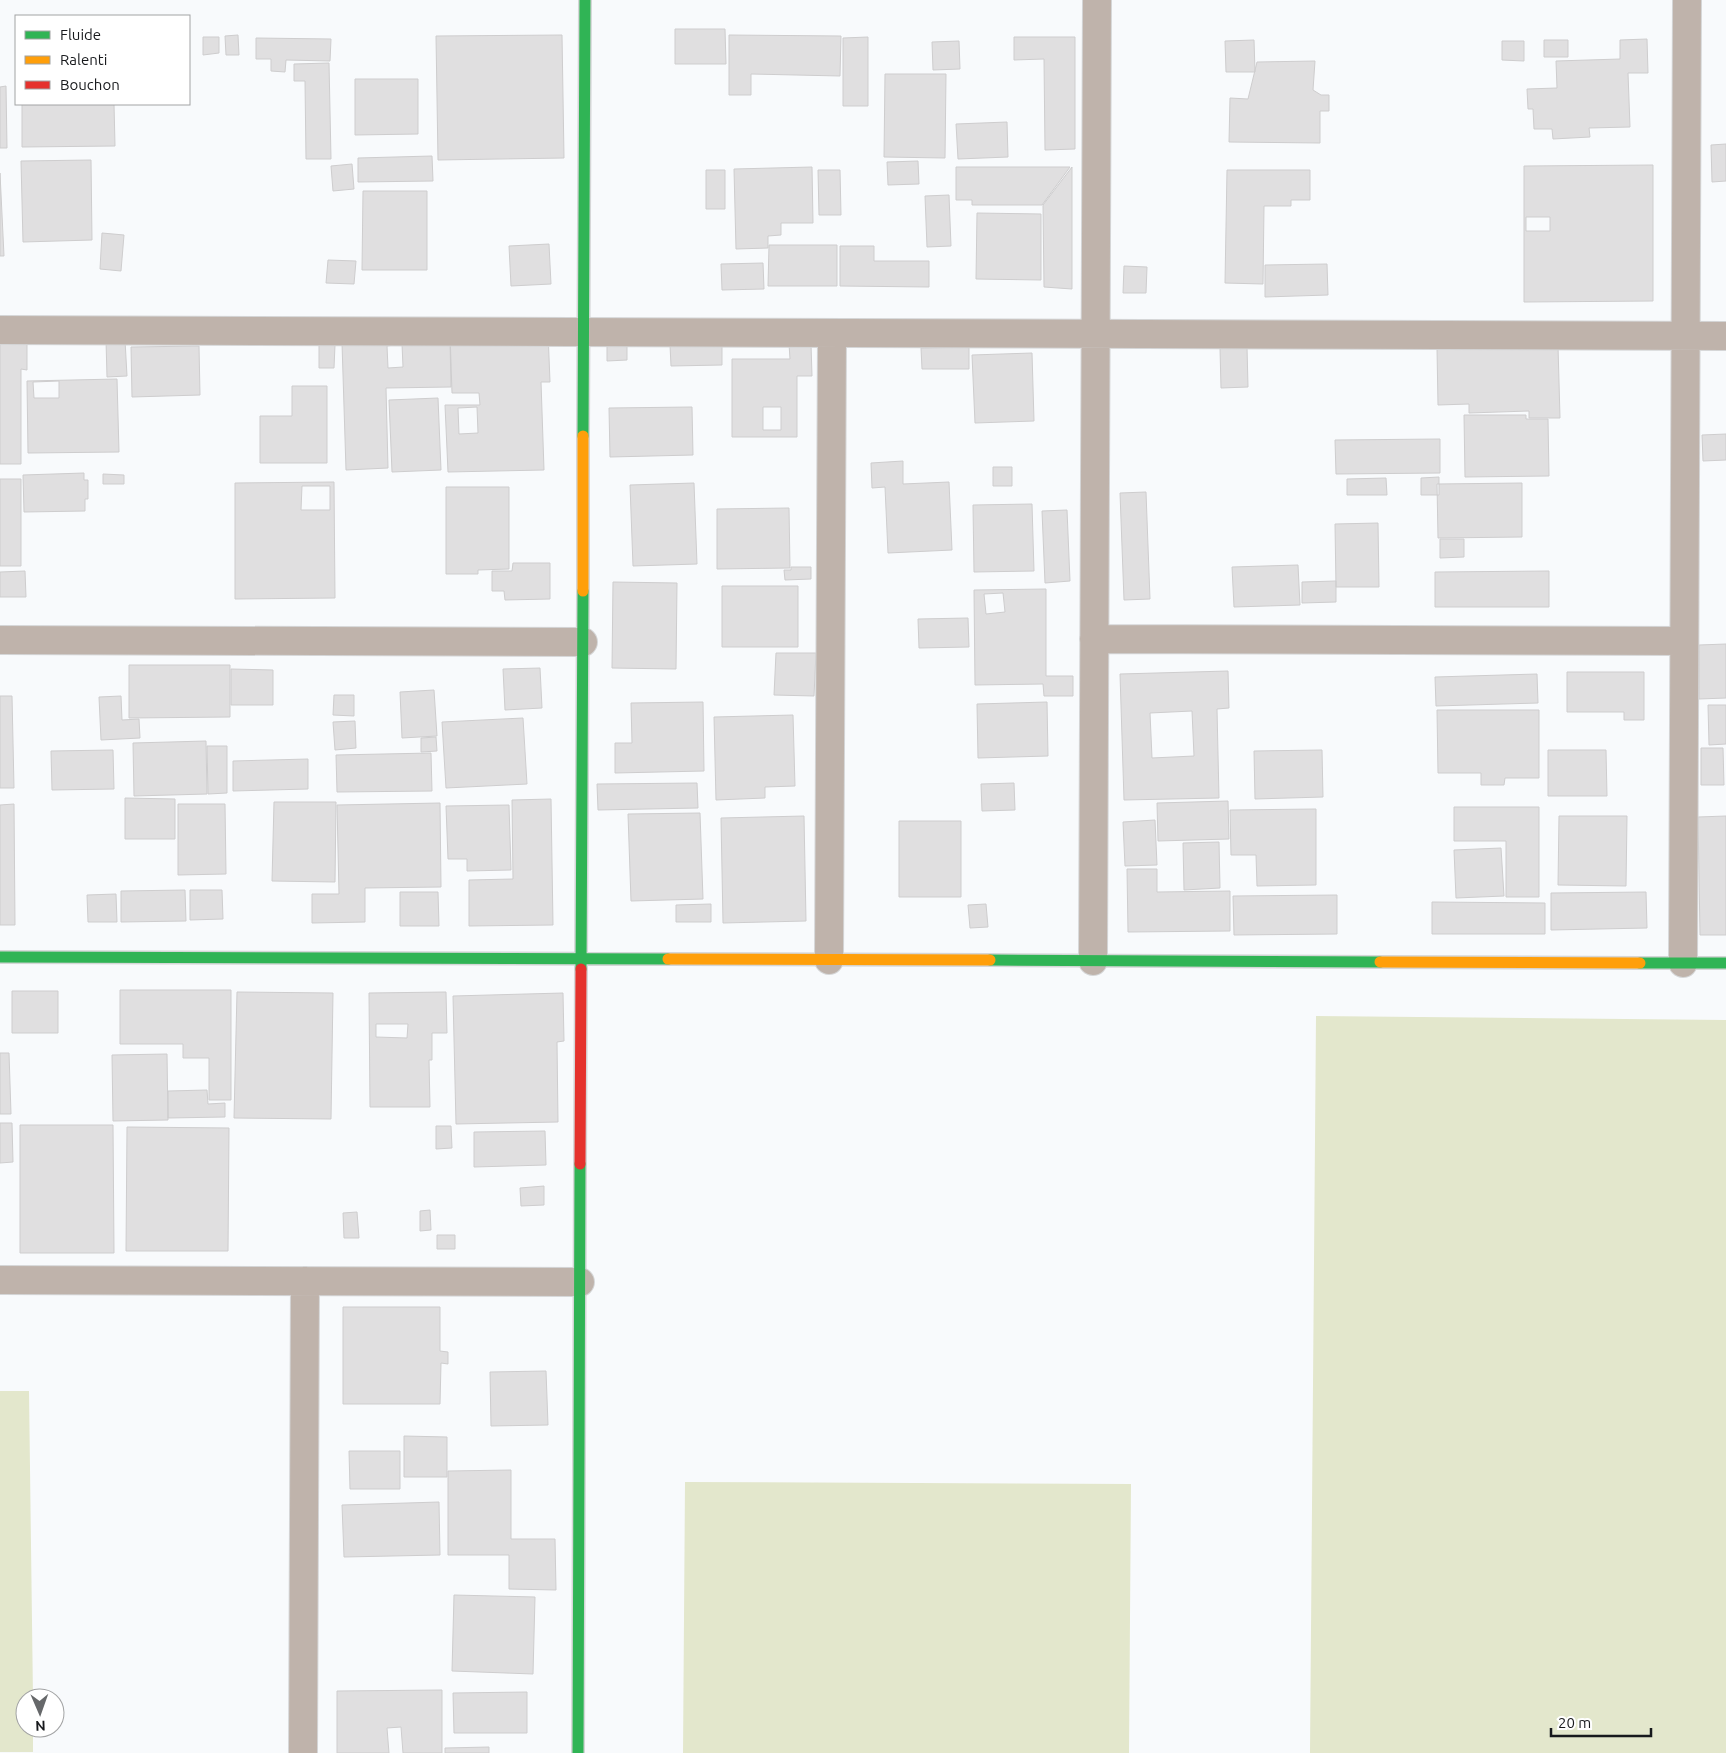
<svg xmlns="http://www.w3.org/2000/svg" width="1726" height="1753" font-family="Ubuntu,sans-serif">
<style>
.green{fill:#e3e7cc}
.building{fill:#e0dfe0;stroke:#cecdce;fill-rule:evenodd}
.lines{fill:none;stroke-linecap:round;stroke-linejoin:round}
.street-casing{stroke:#d5d6d7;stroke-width:30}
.fast-casing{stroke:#d5d6d7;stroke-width:14}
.slow-casing{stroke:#d5d6d7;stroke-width:14}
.jam-casing{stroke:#d5d6d7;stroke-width:14}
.street{stroke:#bfb3ab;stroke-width:28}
.fast{stroke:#30b455;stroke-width:11}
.slow{stroke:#ff9f0a;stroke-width:11}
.jam{stroke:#e5322d;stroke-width:11}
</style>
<rect width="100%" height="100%" fill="#f8fafc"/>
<path class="green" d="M1316,1016l410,4v733h-416z
M0,1391h29l4,307h-8v30h8v24h-33z
M685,1482l446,2 -2,269h-446z"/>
<path class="building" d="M675,29h50l1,35h-51z
M238,35l1,20h-13l-1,-19z
M562,35l2,123 -126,2 -2,-124z
M729,35l112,1 -1,40 -89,-2v21h-22z
M203,37h16v16l-16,2z
M868,37v69h-25v-68z
M1014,37h61v112l-30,1 -1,-91 -30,1z
M256,38l75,1 -1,22 -44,-1 -1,12 -14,-1v-12h-15z
M1647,39l1,34h-20l2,54 -41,1 1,9 -37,2 -1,-10h-18l-1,-20h-5l-1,-20 30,-1 -1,-27 64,-2v-19z
M1254,40l1,32h-29l-1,-31z
M1544,40h24v17h-24z
M959,41l1,28 -27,1 -1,-28z
M1502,41h22v20l-22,-1z
M1315,61l-2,29 8,5h8v16h-9v32l-91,-1 1,-44 18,1 9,-37z
M329,63l2,96h-25l-1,-78h-11v-17z
M885,74h61l-1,84 -61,-1z
M355,79h63v55l-63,1z
M6,86l1,62h-7v-61z
M22,104h92l1,42 -93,1z
M1007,122l1,35 -50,2 -2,-35z
M1726,144v37l-14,1 -1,-37z
M432,156l1,25 -75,1v-24z
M91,160l1,80 -69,2 -2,-81z
M918,161l1,23 -31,1 -1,-23z
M352,164l2,25 -21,2 -2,-25z
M1653,165v136l-129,1v-136zM1526,217h24v14h-24z
M812,167l1,56h-32v12l-13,1v12l-32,1 -2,-80z
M956,167h114l-28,38h-70v-5h-16z
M1072,167v122l-28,-2 -1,-82z
M706,170h19v39h-19z
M818,170h22l1,45h-22z
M1227,170h83v30h-19v6h-27l-1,78 -38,-1z
M0,173l4,83h-4z
M363,191h64v79h-65z
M949,195l2,51 -24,1 -2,-51z
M977,213l64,1v66l-65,-1z
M102,233l22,2 -3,36 -21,-2z
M549,244l2,40 -40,2 -2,-40z
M769,245h68v41h-69z
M840,246h34v15h55v26l-89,-1z
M328,260l28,1 -2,23 -28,-1z
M763,263l1,26 -42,1 -1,-26z
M1327,264l1,31 -63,2v-32z
M1124,266l23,1 -1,26h-23z
M548,332l2,50h-9l3,88 -96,2 -3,-67h35l-1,-12h-27l-2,-59zM477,407l1,26 -19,1 -1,-26z
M0,333h27v37l-6,-1v95h-21z
M450,339l1,48 -65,1 2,80 -42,2 -4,-127zM402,344l1,23 -15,1 -1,-22z
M106,340h19l2,36 -20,1z
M607,343h20v17l-20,1z
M722,343v22l-51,1 -1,-21z
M789,344h22l1,32h-15v61h-65v-78h58zM763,407h18v23h-18z
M319,345h16l-1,23h-15z
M199,346l1,49 -68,2 -1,-50z
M1558,346l2,72h-31v-7l-60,2v-9l-31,1 -1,-57z
M969,347v22h-47l-1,-21z
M1247,347l1,40 -27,1 -1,-40z
M1032,353l2,68 -59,2 -3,-68z
M117,379l2,73 -91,1 -1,-72zM59,381v17h-25l-1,-16z
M292,386h35v77h-67v-47h32z
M438,398l3,72 -49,2 -3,-72z
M692,407l1,48 -83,2 -1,-49z
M1464,415h62v4h22l1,57 -84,1z
M1726,434v26l-23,1 -1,-26z
M1440,439v34l-104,1 -1,-34z
M903,461v23l46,-2 3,68 -64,3 -3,-66 -13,1 -1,-25z
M993,467h19v19h-19z
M84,473v7h4v19h-3v12l-61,1 -1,-37z
M103,474l21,1v9h-21z
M1439,477v18h-18v-17z
M1386,478l1,17h-40v-16z
M0,479h21v87h-21z
M334,482l1,116 -100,1v-116zM302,486h28v24h-29z
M694,483l3,81 -64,2 -3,-81z
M1522,483v54l-84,1 -1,-54z
M446,487h63v82l-31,1v4h-32z
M1146,492l4,107 -26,1 -4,-107z
M1032,504l2,67 -60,1 -1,-67z
M789,508l1,60 -73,1v-60z
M1067,510l3,71 -25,2 -3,-72z
M1378,523l1,64h-43l-1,-63z
M1440,539h24v18l-24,1z
M513,563h37v36l-45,1 -1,-9h-12v-20h20z
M1298,565l2,40 -66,2 -2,-40z
M791,567h20v12l-26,1 -1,-10h7z
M25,571l1,26h-26v-25z
M1549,571v36h-114v-35z
M1336,581v21l-34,1v-21z
M613,582l64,1 -1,86 -64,-1z
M722,586h76v61h-76z
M1046,589v87h27v20h-29l-1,-12 -68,1 -1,-95zM1003,593l2,19 -19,2 -2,-20z
M968,618l1,29 -50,1 -1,-29z
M1726,644v54l-27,1v-54z
M776,653h40l-2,43 -40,-1z
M129,665h101v52l-101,1z
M540,668l2,40 -37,2 -2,-41z
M231,669l42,1v35h-42z
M1228,671l1,37 -12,1 2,89 -95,2 -4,-126zM1192,711l2,45 -42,2 -2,-45z
M1567,672h77v48h-20v-8h-57z
M1537,674l1,29 -102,3 -1,-29z
M434,690l3,46 -35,2 -2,-46z
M334,695h20v21l-21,-1z
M0,696h12l2,92h-14z
M121,696l1,24 17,-1 1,19 -39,2 -2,-43z
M703,702l1,69 -89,2v-30h17l-1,-40z
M1047,702l1,54 -70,2 -1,-54z
M1708,705h18v39l-17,1z
M1437,710h102v68h-34l-1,7h-23v-12h-43z
M793,715l2,71 -30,1v11l-49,2 -2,-83z
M523,718l4,66 -81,4 -4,-66z
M355,721l1,27 -21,2 -2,-28z
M436,737l1,14 -16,1v-14z
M206,741l1,53 -73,2 -1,-53z
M207,746h20v47l-19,1z
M1701,748h22l1,37h-23z
M113,750l1,39 -62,1 -1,-39z
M1322,750l1,47 -68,2 -1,-48z
M1548,750h58l1,46h-59z
M431,753l1,38 -95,1 -1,-37z
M308,759v30l-75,2v-30z
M697,783l1,25 -100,2 -1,-26z
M1014,783l1,27 -33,1 -1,-27z
M125,798l50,1v40h-50z
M551,799l2,126 -84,1v-46l44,-1 -1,-79z
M1228,801l1,38 -71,2 -1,-38z
M274,802h62l-1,80 -63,-1z
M440,803l1,84 -76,1v34l-53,1v-29h27l-2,-89z
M14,804l1,121h-15v-120z
M178,804h47l1,70 -48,1z
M509,805l2,65 -44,1v-12h-19l-2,-53z
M1454,807h85v90h-33v-56h-52z
M1316,809v76l-59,1 -1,-31h-25l-1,-45z
M700,813l3,86 -72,2 -3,-87z
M804,816l2,105 -83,2 -2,-105z
M1559,816h68l-1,70 -68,-1z
M1726,816v119h-26l-2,-118z
M1155,820l2,45 -32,1 -2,-44z
M899,821h62v76h-62z
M1219,842l1,46 -36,2 -1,-47z
M1501,848l3,48 -48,2 -2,-48z
M1127,869h30v23l73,-1v40l-102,1z
M185,890l1,31 -65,1v-31z
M190,890h32l1,29 -33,1z
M400,892h38l1,34h-39z
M1646,892l1,36 -96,2v-37z
M116,894l1,28h-29l-1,-27z
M1337,895v39l-103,1 -1,-39z
M1432,902l113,1v31h-113z
M711,904v18h-35v-17z
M986,904l2,23 -18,1 -2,-23z
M120,990h111v110h-22v-42h-26v-14h-63z
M12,991h46v42h-46z
M237,992l96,1 -2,126 -97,-1z
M446,992l1,41h-15v27h-3l1,47h-60l-1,-114zM376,1024h32l-1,14 -31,-1z
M563,993l1,48 -7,1 1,80 -102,2 -3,-128z
M0,1053h9l2,61h-11z
M167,1054l1,66 -55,1 -1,-66z
M207,1090l1,14 17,-1v14l-57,1v-27z
M0,1123h12l1,39 -13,1z
M20,1125h93l1,128h-94z
M436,1126h15l1,22 -16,1z
M127,1127l102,1 -1,123h-102z
M545,1131l1,34 -72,2v-35z
M544,1186v19l-23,1 -1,-18z
M430,1210l1,20 -11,1v-20z
M357,1212l2,26h-15l-1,-25z
M437,1235h18v14h-18z
M343,1307h97v44l8,1v12l-7,-1 -1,41h-97z
M546,1371l2,54 -57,1 -1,-54z
M404,1436l43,1v40h-43z
M349,1451h51v38h-50z
M511,1470v69h44l1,51 -47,-1v-34h-61v-84z
M439,1502l1,53 -96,2 -2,-52z
M454,1595l81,2 -2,77 -81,-3z
M442,1690v63h-39l-2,-26 -14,1 2,25h-52v-62z
M527,1692v41h-73l-1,-40z
M489,1747v6h-44v-5z"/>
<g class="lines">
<defs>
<path id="street" d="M0,330l1726,6
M1094,639l590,2
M0,640l583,2
M829,960l3,-627
M1093,961l4,-961
M1683,963l4,-963
M0,1280l580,2
M303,1753l2,-472"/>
<path id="fast" d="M583,436l2,-436
M0,957l668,2
M990,960l390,2
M1640,963h86
M581,969l2,-378
M578,1753l2,-589"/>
<path id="slow" d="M583,591v-155
M668,959l322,1
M1380,962l260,1"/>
<path id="jam" d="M580,1164l1,-195"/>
</defs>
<use href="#street" class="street-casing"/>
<use href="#fast" class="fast-casing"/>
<use href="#slow" class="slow-casing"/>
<use href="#jam" class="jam-casing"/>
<use href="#street" class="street"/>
<use href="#fast" class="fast"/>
<use href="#slow" class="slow"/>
<use href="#jam" class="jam"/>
</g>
<rect x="15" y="15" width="175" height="90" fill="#ffffff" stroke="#a2a3a4"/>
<rect x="25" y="31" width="25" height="8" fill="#30b455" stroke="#a2a3a4"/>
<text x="60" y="40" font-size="15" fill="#17191c">Fluide</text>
<rect x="25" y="56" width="25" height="8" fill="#ff9f0a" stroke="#a2a3a4"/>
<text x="60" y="65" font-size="15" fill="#17191c">Ralenti</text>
<rect x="25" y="81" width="25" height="8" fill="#e5322d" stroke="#a2a3a4"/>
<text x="60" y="90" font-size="15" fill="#17191c">Bouchon</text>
<g transform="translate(40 1713) rotate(178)"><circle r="24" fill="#ffffff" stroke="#a2a3a4"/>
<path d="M0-4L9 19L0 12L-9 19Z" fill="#66686a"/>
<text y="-8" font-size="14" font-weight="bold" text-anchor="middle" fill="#17191c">N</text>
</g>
<path d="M1551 1728v8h100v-8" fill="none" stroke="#17191c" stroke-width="2.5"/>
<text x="1558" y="1728" font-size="15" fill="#17191c" stroke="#ffffff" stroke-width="4" paint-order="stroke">20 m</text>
</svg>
